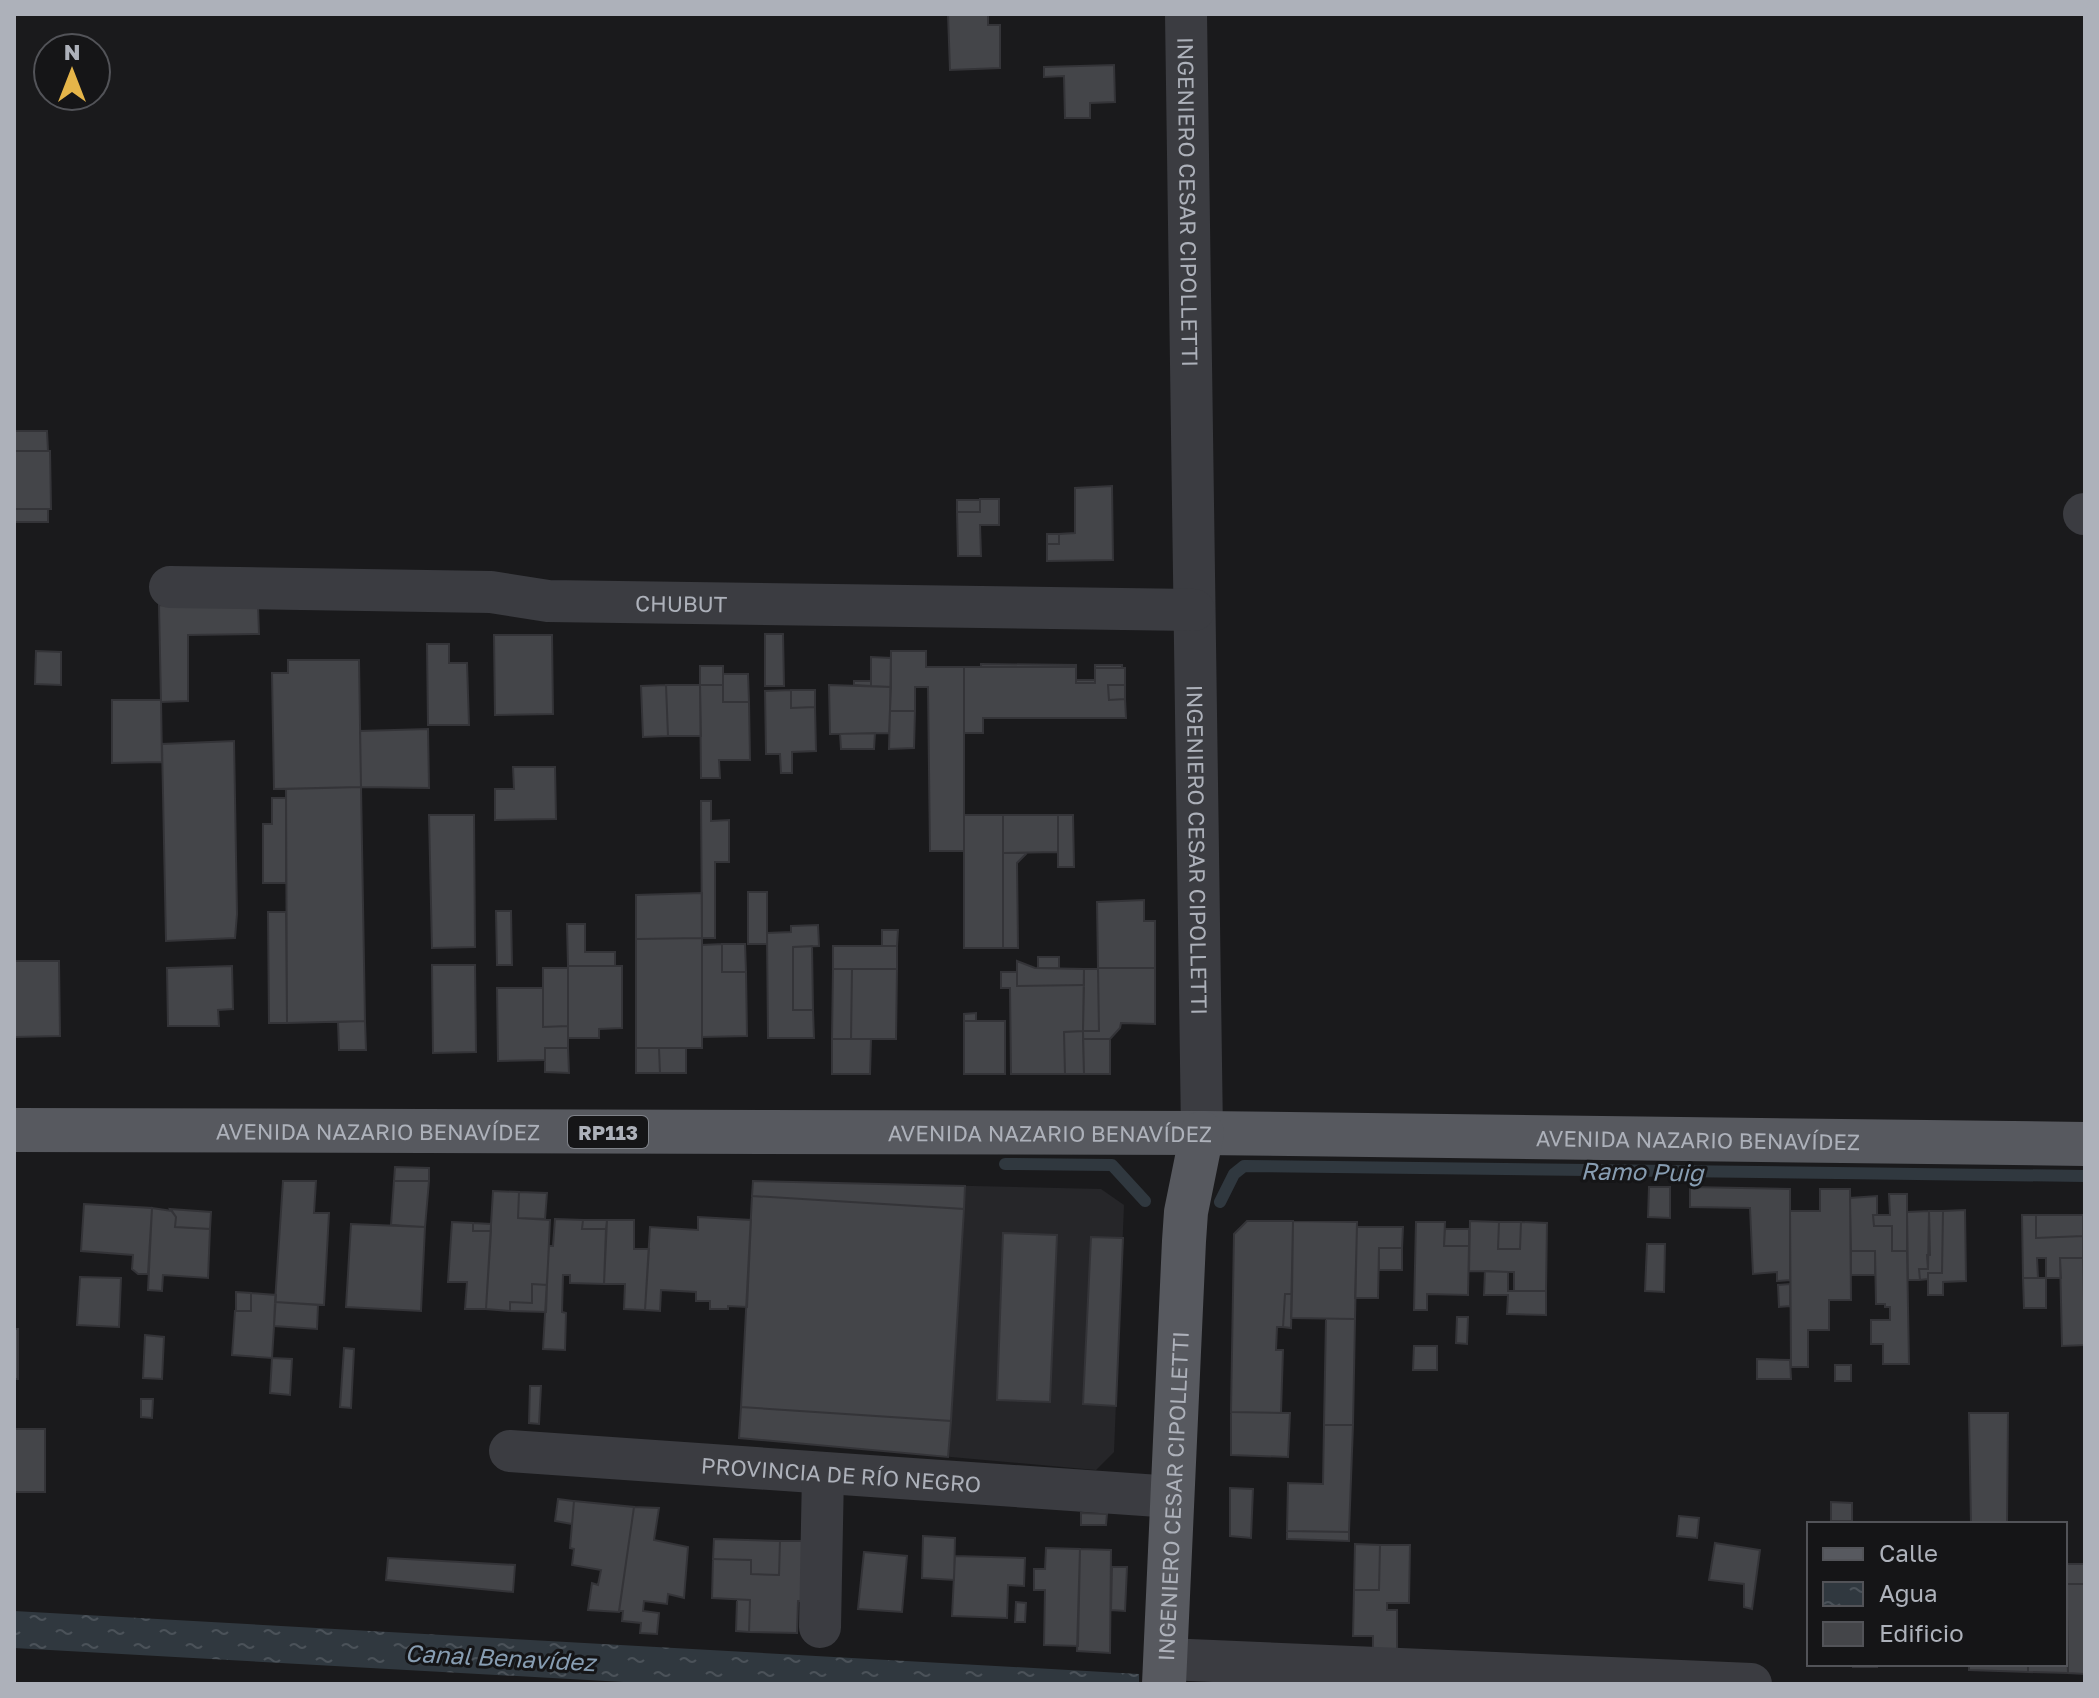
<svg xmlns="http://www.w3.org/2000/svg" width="2099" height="1698" font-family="'Golos Text',sans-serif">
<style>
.built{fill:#262629}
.water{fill:url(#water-ripples)}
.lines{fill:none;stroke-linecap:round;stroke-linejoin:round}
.stream{stroke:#30383f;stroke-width:12}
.building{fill:#444549;stroke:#343438;stroke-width:2}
.minor{stroke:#3b3c41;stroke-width:42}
.major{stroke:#57595f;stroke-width:44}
.labels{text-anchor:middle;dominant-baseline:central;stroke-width:6;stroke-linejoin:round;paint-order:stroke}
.shield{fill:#151517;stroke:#7f8289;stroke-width:2}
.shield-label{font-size:20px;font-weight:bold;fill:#adb1ba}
.street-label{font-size:22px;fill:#adb1ba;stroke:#151517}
.water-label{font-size:24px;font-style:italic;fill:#879db2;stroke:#151517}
</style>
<defs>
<pattern id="water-ripples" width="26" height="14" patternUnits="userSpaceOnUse" patternTransform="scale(2)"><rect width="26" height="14" fill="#30383f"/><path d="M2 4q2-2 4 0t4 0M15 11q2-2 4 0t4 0" fill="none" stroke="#4b5259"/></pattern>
</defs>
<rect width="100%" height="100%" fill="#1a1a1c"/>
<path class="built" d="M753,1181l348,8 23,16 -10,247 -18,18 -357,-32z"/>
<path class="water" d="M14,1611l1125,63v10h-480l-645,-36z"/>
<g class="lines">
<path class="stream" d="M1005,1164l107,1 33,36
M1220,1202l14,-28 10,-8 841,10"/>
</g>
<path class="building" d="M948,14h40v11h12v43l-50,2z
M1114,65l1,37 -25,1v15h-25l-1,-42 -20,1v-10z
M14,431h33l1,20h-34z
M14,451h36l1,58h-37z
M1112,486l1,74 -66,1v-17h12v-10l16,-1v-45z
M980,499h19v26h-19l1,31h-23l-1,-44h23z
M957,500h23v12h-23z
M14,509h34v13h-34z
M1047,534h12v10h-12z
M159,605l99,1 1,28 -71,1v66l-27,1z
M765,634h18l1,52h-19z
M494,635h58l1,79 -58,1z
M427,644h22v19h18l2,62h-41z
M36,651l25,1v33l-26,-1z
M891,651h35v16h38v184h-34l-2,-164h-13v24h-25z
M871,657l20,1v29l-20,-1z
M288,660h71l2,127 -87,2 -2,-116h16z
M981,664l95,1v2h-95z
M1095,665h27v3h-27z
M700,666h23v19h-23z
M964,667h112v16h19v-15h30v17h-17l1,15 16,-1 1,19h-143v15h-19z
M723,674h25l1,28h-26z
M1076,680h19v3h-19z
M854,681h17v5l-17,-1z
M666,685l2,51 -25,1 -2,-51z
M666,685h34l1,51h-33z
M700,685h23v17h26l1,58h-31l1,18h-19z
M829,685l62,2 -2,46 -59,1z
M1108,685h17v14l-16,1z
M791,690h24v17l-24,1z
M791,690v18l24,-1 1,44 -24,1v21h-11l-1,-19h-14l-1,-63z
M112,700h49l1,62 -50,1z
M890,711h25l-1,37 -25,1z
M428,729l1,59 -68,-1 -1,-56z
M875,733l-1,16h-33l-1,-15z
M234,741l3,173 -2,24 -69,3 -4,-197z
M513,767h42l1,52 -61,1v-31h19z
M361,787l4,234 -78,2 -1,-234z
M272,798h14v85h-23v-59h9z
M701,801h10v20l18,-1v42h-14v76h-13z
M429,815h45l1,132 -43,1z
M964,815h39v133h-39z
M1003,815h55v37l-55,1z
M1058,815h15l1,52h-16z
M1003,853h24l-10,10 1,85h-15z
M748,892h19v52h-19z
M702,893v45l-66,1v-44z
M1144,900v21h11v47h-57l-1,-66z
M496,911h15l1,54h-15z
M268,912h18l1,111h-18z
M567,924h18v28h30v14h-47z
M818,925l1,21 -26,1v63h20l1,28h-46l-1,-105 24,-1v-6z
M882,930h16l-1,16h-15z
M702,938v110h-66v-109z
M722,944v28h24l1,64 -45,1v-92z
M722,944h23l1,28h-24z
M812,946l1,64h-20v-63z
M833,946h64v23h-64z
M1038,957h21v11h-21z
M14,961h45l1,75 -46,1z
M1017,961l18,7 49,1v16l-67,1z
M432,965h43l1,87 -43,1z
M232,966l1,43 -15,1 1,16h-51l-1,-58z
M568,966h54v62l-23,1v9h-31z
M543,968h25v58l-25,1z
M1098,968h57v56l-34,-1 -1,5 -10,11h-27v-8h16z
M833,969h19l-1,70h-19z
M852,969h45l-1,70h-45z
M1084,969h14l1,62h-16z
M1001,972h16v14l67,-1 -1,46 -19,1 1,42h-54l-1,-86h-9z
M497,988h46v39l25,-1v22h-23v12l-47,1z
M976,1013v8h-12v-7z
M365,1021l1,29h-27l-1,-28z
M964,1021h41v53h-41z
M1083,1031l1,43h-19l-1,-42z
M832,1039h39l-1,35h-38z
M1083,1039h27v35h-26z
M545,1048h23l1,25 -24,-1z
M636,1048h23l1,25h-24z
M659,1048h27v25h-26z
M395,1167l34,1v13h-35z
M283,1181h33l-2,32h15l-5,92 -49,-3z
M394,1181h35l-4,46 -34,-2z
M753,1181l212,5 -1,23 -212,-13z
M1649,1187h21v31l-22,-1z
M1690,1187l100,2v91l-13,1v-9l-24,2 -3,-66 -60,-1z
M1820,1189h30l1,111h-22v30h-21v37h-17l-1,-156h30z
M493,1191l26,1 -1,26 32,2 -3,65 -15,-1v19l-22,-1v9l-24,-2z
M519,1192l28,1 -2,26 -27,-1z
M1889,1194h18v57h-15v-25h-18l-1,-11h17z
M752,1196l212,13 -13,212 -210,-14z
M1877,1196v19h-4l1,11h18v25h15l2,113h-26v-20h-12v-24h19v-13h-5v-3h-9l-1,-53h-24l-1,-53z
M84,1204l68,4 -4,66h-10l-6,-5 1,-14 -52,-4z
M152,1208l20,3 4,6 -1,10 35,2 -2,49 -45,-3 -1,16 -14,-1z
M170,1209l41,3 -1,17 -35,-2 1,-10z
M1965,1210l1,71 -23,1v13h-15v-22h14l1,-62z
M1929,1211l-1,58h-9l1,11h-12l-1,-68z
M1929,1211h14l-1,62h-14v6l-8,1 -1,-11h9l-1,-14h3z
M2022,1215h14v23l47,-2v22h-23l1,20h-15v-20h-9l1,20h-15z
M2036,1215h47v21l-47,2z
M2083,1216h2v140l-2,-120z
M698,1217l53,3 -4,87 -19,-1v3h-18v-8h-14v-9l-35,-2 -1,21 -15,-1 5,-83 48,3z
M555,1219l28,1 -1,9h24l-2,55 -34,-1v-8h-7l-1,37 4,1 -1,37 -22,-1 6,-103h4z
M583,1220h24l-1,9h-24z
M607,1220h27v29h15l-4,61 -21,-1 1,-25h-21z
M1247,1221h46l-1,73h-7l-2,33h-6l-1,23h7l-2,63 -50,-1 3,-178z
M1293,1221l64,1 -2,97 -64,-1z
M1470,1221l29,1 -1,27h22l1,-27 26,1 -1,68h-32v-19l-45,-1z
M452,1222l21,1v8h18l-5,78h-21l2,-27h-19z
M1416,1222h29l-1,24h25l-1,49 -41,-1v16h-13z
M1499,1222h22l-1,27h-22z
M473,1223l18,1v7h-18z
M351,1224l74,3 -4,84 -75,-4z
M1357,1227h46l-1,21h-23l-1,50h-23z
M1445,1229h24v17h-25z
M1003,1233l54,2 -7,167 -53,-2z
M1091,1237l32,1 -7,168 -33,-2z
M1647,1244h18l-1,48 -19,-1z
M1379,1248h23v22h-23z
M1851,1251h24v24h-24z
M2060,1258h23l2,87 -23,1z
M1485,1271l23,1v19h38v24l-39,-1 1,-19h-24z
M80,1277l41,1 -2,49 -42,-2z
M2023,1278h23v30h-22z
M532,1284l15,1 -1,27 -36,-1v-9l22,1z
M1790,1284v22l-11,1 -1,-22z
M236,1292l15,1v18h-15z
M251,1293l25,2 -4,63 -40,-3 3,-44h16z
M1285,1294h7l-1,34 -8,-1z
M275,1302l43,3 -1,24 -43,-3z
M1457,1317h11l-1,27 -11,-1z
M1326,1319h29l-2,106h-29z
M14,1329h4v50h-4z
M145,1335l19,2 -2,42 -19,-1z
M1414,1346h23v24h-24z
M344,1348l10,1 -3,59 -11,-1z
M272,1358l20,1 -2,36 -20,-2z
M1757,1359l33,1 1,19h-34z
M1835,1365h16v16h-16z
M530,1386h11l-2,38 -10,-1z
M141,1399h12l-1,19 -11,-1z
M741,1407l210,14 -3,36 -209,-19z
M1231,1412l59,1 -2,44 -57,-2z
M1969,1413h39l-1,111h-36z
M1324,1425h29l-4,107 -62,-1 1,-48 35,1z
M14,1429h31v63h-31z
M1230,1488l23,1 -2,49 -21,-2z
M558,1499l16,2 -2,23 -17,-3z
M574,1501l60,6 -15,105 -31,-2 4,-27 6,2 3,-15 -29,-5 2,-16 -4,-1z
M1831,1502l21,1v18h-21z
M634,1507l25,1 -5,32 34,7 -4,51 -16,-4 -1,10 -23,-3 -1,10 16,2 -2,21 -17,-1 1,-10 -19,-2 1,-10h-4z
M1081,1513l26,1 -1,11h-25z
M1679,1516l20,2 -2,20 -20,-2z
M1831,1521h21v3h-21z
M1287,1531l62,1v9l-62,-2z
M923,1536l32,2 -1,42 -32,-2z
M714,1539l66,2 -1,34 -28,-1v-14l-38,-1z
M780,1541h25l-2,60h-5l-1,32 -48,-1 1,-32 -38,-2 1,-39 38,1v14l28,1z
M1715,1543l45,7 -8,59 -8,-2v-23l-35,-4z
M1355,1544l25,1 -1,45h-25z
M1380,1545h30l-1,58h-22v7h10v45h-24v-19h-20l1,-46h25z
M1046,1548l34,1 -2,97 -34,-1 1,-55h-11v-21h11z
M1080,1549l31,1 -1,103 -33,-2z
M864,1552l43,4 -5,56 -44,-3z
M955,1556l70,2 -1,28 -16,-1 -1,33 -55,-2z
M388,1558l127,7 -2,27 -127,-12z
M2065,1564h20v20h-20z
M1112,1567h15l-2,44 -14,-1z
M2065,1584h20v90l-17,-1z
M737,1600h13l-1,32 -13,-1z
M1016,1602l10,1 -1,19h-10z
M2065,1608h2l1,65 -40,-1v-8h37z
M1853,1664h24v3h-24z
M1969,1664h59v8l-59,-2z"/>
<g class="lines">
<g class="minor">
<path id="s1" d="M1186,14l16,1119"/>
<path d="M2084,514h1"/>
<path id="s2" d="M170,587l321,5 57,9 646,9"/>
<path id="s3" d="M510,1451l663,46"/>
<path d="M820,1627l3,-154"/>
<path d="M1166,1659l585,25"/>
</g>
<g class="major">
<path id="s4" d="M14,1130l1188,3 883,11"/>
<path id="s5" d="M1164,1684l20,-443 2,-29 16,-79"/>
</g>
</g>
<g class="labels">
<rect class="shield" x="568" y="1116" width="80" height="32" rx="6"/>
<g class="shield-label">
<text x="608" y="1132">RP113</text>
</g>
<g class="street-label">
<text stroke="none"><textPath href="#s1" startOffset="188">INGENIERO CESAR CIPOLLETTI</textPath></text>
<text stroke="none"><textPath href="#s2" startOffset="512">CHUBUT</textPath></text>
<text stroke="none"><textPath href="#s1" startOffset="836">INGENIERO CESAR CIPOLLETTI</textPath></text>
<text stroke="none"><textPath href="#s4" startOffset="364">AVENIDA NAZARIO BENAVÍDEZ</textPath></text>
<text stroke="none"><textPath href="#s4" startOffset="1036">AVENIDA NAZARIO BENAVÍDEZ</textPath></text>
<text stroke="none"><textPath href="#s4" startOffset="1684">AVENIDA NAZARIO BENAVÍDEZ</textPath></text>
<text stroke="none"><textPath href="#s3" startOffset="332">PROVINCIA DE RÍO NEGRO</textPath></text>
<text stroke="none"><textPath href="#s5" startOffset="188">INGENIERO CESAR CIPOLLETTI</textPath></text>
</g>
<g class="water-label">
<text transform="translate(1642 1171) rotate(1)">Ramo Puig</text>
<text transform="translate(500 1657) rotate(3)">Canal Benavídez</text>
</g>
</g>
<rect width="2099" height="1698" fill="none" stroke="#adb1ba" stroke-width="32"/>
<rect x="1807" y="1522" width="260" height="144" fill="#151517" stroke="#525358" stroke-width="2"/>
<rect x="1823" y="1548" width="40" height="12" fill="#57595f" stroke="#525358" stroke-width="2"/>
<text x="1879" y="1562" font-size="24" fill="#adb1ba">Calle</text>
<rect x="1823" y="1582" width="40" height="24" fill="url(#water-ripples)" stroke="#525358" stroke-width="2"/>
<text x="1879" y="1602" font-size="24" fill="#adb1ba">Agua</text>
<rect x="1823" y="1622" width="40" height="24" fill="#444549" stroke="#525358" stroke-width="2"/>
<text x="1879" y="1642" font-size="24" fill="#adb1ba">Edificio</text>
<g transform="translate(72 72)"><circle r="38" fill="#151517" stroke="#525358" stroke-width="2"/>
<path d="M0-6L14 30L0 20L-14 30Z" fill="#e5b549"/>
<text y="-12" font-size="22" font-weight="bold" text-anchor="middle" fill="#adb1ba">N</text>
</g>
</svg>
